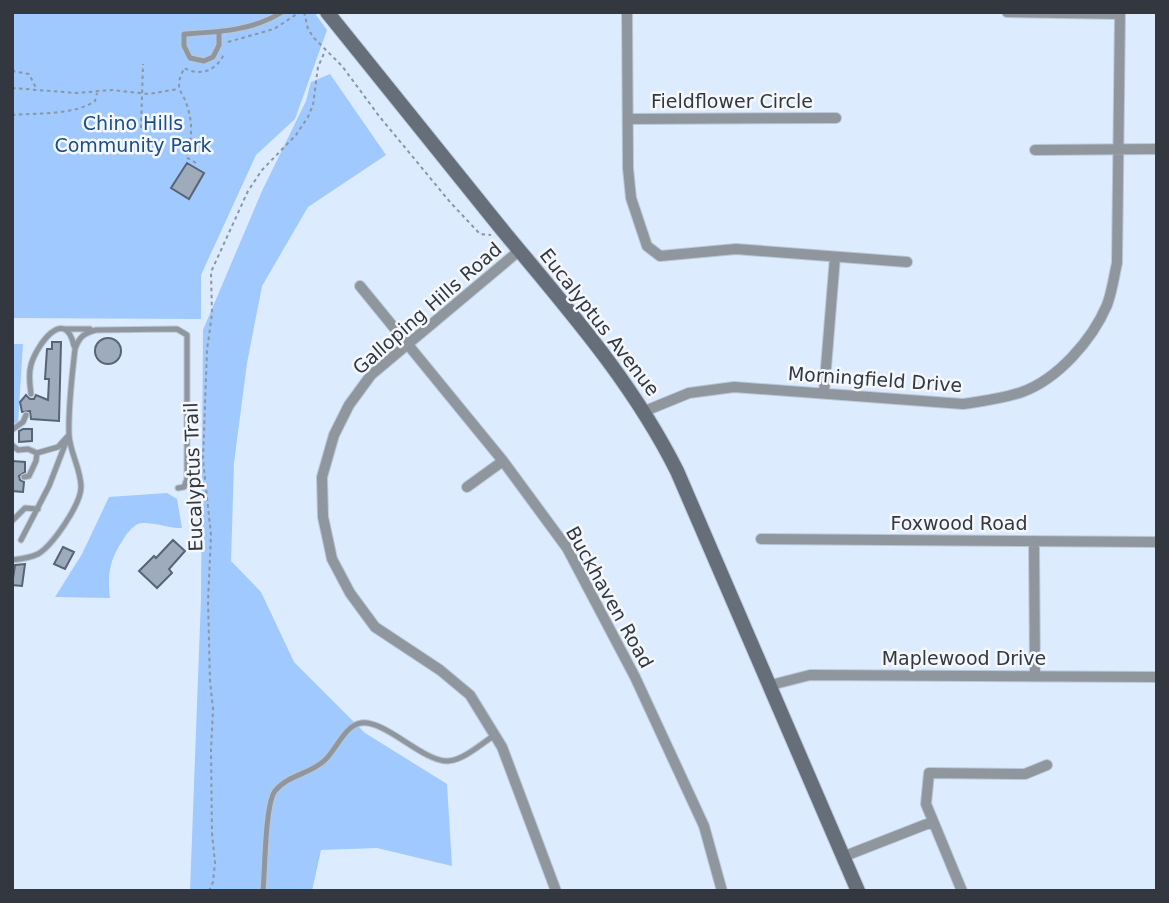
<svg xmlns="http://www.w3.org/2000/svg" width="1169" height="903" font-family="'DejaVu Sans',sans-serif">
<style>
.green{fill:#9fc9ff}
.building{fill:#9dabbd;stroke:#586475;stroke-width:2}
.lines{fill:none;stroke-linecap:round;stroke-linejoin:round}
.lane-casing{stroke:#bac7d8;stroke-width:7}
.street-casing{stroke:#bac7d8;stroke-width:12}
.secondary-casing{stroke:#bac7d8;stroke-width:16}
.path{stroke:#8b96a3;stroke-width:2;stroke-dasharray:3.5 3.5;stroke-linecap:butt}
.lane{stroke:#8f969d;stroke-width:5}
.street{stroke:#8f969d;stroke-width:10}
.secondary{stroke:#656e79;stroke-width:14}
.labels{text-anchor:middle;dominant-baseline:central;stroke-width:5;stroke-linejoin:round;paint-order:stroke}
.street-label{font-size:19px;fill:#333840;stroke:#f4f7fb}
.park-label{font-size:19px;fill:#1a4e8a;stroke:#f4f7fb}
</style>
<rect width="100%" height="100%" fill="#dcebfe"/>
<path class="green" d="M12,12h302l13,18 -32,89 -39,36 -55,120v44l-189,-1z
M330,74l56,81 -78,52 -46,79 -15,77 -13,100 -3,98 30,31 33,70 71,71 82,51 5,82 -75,-18 -56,2 -9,41h-122l11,-292 2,-269 59,-139 44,-90 5,-19z
M12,344h11l-5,80 -6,-1z
M167,493l10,6 5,29c-12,1 -34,-8 -44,-4 -6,3 -12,10 -15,16 -13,19 -16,34 -13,58l-55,-1 27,-43 27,-57z"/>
<path class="building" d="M187,163l17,10 -15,26 -18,-11z
M95 351a13 13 0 1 1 26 0a13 13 0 1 1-26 0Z
M52,342h9l-2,79 -28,-2 -1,-8 -8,1 -2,-10 6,-7 4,4h4l2,-4 12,5 1,-21h-4l2,-30h5z
M23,429h9v12l-13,1v-11z
M12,461l13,1v10l-6,4 1,4 4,2 -1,10 -11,-1z
M173,540l12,11 -16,18 3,4 -15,15 -18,-17 15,-15 2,2z
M63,547l11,5 -9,17 -11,-5z
M25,564l-3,22 -10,-1 3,-20z"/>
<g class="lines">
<defs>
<path id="lane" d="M219,32v13l-6,12 -9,4 -14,-3 -6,-12v-12c34,-2 68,-3 98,-22
M65,329h25
M31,394c-1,-10 -3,-19 0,-29 5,-19 34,-60 43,-19
M12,430l11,-8 3,-7
M12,445l6,5 10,-1 9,4 -1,8 -7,15 -5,1
M37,453l21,-6 9,-10
M12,521l13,-13 13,1
M21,540l28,-54 19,-49
M12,560c9,-1 18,-2 26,-6 15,-9 43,-50 43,-67 0,-18 -11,-34 -12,-52 -1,-28 3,-58 6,-86 4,-12 9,-16 21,-19l81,-1 10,6v144l-3,8 -6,1
M263,891c2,-20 2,-87 12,-100 12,-16 36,-17 50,-31 11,-10 20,-35 36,-37 25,-3 62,39 87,38 16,-1 34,-18 47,-26"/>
<path id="street" d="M627,12l1,156 3,30 16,48 13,10 76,-7 171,13
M1007,12l113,2
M628,119l208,-1
M1035,150l122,-1
M520,250l-149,125 -22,30 -15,30 -12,42 1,40 9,42 18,34 25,34 65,43 30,25 32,52 54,144
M360,286l143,175 64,87 68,129 69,149 18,65
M824,392l11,-135
M645,411l44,-18 45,-6 229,17c20,-3 39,-5 59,-12 36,-13 70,-52 85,-87 5,-13 7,-29 10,-42l3,-251
M467,487l36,-26
M761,539l396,3
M1034,541l1,135
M771,685l39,-10 347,2
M845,856l87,-34
M962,891l-36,-87 3,-31 96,1 22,-9"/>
<path id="secondary" d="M327,12c58,72 115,144 173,215 65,79 131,152 177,244l181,420"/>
</defs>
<use href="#lane" class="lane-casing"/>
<use href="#street" class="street-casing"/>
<use href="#secondary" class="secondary-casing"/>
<path class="path" d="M304,12l4,17 6,9 28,28 37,50 71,86 30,32 11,1
M228,42l46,-13 26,-17
M12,71l17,3 7,14
M12,88l64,5 36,-3 37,4 29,-5
M12,115c24,-2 64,0 83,-14l2,-8
M141,128l2,-64
M196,163l-10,-6c7,-19 7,-37 -1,-57 -2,-5 -6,-9 -6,-16 0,-5 3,-11 5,-16 17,9 33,2 40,-14
M209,891l4,-9 2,-19 -3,-30 -1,-83 2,-41 -3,-28 -2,-80 3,-66 -8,-75 4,-110 5,-36 -1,-42 37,-81 14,-21 34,-35 12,-18 5,-12 5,-38 7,-16"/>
<use href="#lane" class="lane"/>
<use href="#street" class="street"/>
<use href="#secondary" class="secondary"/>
</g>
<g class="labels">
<g class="street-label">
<text x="732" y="101">Fieldflower Circle</text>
<text transform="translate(427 308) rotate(-41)">Galloping Hills Road</text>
<text transform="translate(600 322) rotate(52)">Eucalyptus Avenue</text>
<text transform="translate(875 379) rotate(4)">Morningfield Drive</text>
<text transform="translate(193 477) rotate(-92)">Eucalyptus Trail</text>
<text x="959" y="523">Foxwood Road</text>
<text transform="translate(610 597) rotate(61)">Buckhaven Road</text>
<text x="964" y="658">Maplewood Drive</text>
</g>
<g class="park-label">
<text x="133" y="123">Chino Hills<tspan x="133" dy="22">Community Park</tspan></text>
</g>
</g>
<rect width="1169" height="903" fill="none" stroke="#333840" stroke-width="28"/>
</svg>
